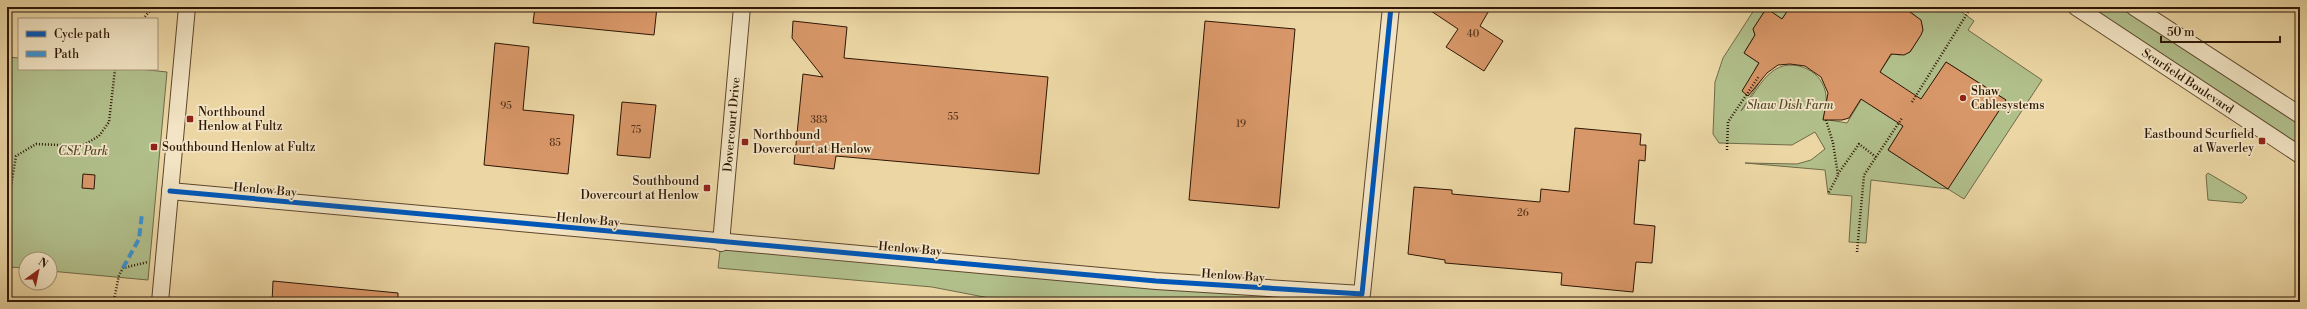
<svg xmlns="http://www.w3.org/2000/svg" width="2307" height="309" font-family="'Libre Bodoni',serif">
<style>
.green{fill:#b1bf8b;stroke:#706a48}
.building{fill:#d89768;stroke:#2e1605}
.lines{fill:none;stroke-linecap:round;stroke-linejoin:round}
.minor-casing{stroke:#5d462d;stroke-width:18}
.path{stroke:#2e1605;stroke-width:2.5;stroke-dasharray:1 2;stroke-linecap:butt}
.minor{stroke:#f2e4c4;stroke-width:16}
.quiet{stroke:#3c93d1;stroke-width:4;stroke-dasharray:8 4;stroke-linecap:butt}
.cycleway-casing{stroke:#f2e4c4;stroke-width:8}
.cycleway{stroke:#0057b8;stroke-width:5}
.poi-dot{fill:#8f2418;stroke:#f2e4c4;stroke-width:1.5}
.labels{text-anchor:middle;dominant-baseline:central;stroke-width:3.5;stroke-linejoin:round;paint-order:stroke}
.number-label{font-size:10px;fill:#58361e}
.street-label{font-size:12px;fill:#2e1605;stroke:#f2e4c4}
.poi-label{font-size:12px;fill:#2e1605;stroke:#f2e4c4;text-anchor:start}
.park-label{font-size:12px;font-style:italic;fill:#55492d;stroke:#f2e4c4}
</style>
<rect width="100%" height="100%" fill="#ebd6a4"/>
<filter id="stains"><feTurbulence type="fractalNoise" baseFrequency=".005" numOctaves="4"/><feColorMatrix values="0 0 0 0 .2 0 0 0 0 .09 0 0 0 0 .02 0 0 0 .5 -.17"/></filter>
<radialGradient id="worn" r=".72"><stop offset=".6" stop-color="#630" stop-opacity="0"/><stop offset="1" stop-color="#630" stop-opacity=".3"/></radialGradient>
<path class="green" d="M1756,7h34l-8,12 -13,-8 -5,1 -11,17 2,6 -11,18 15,10 -4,6 6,11 -20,31c11,-12 18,-30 32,-40 8,-6 17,-7 26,-5 26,7 32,30 24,53l24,4 20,-33 10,6 -5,10 17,11 3,-5 15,9 -19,29 59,38 59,-88 -60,-38 -28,43 -15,-9 3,-6 -17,-12 -7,10 -9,-6 21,-31 5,4 11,-3c16,-24 18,-29 -7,-45h26l3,2 2,-2h21l19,14 -6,9 74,50 -78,119 -16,-10 -77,-9 -5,63 -17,-1 3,-46 -24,-2 -3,-24 -80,-7 52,1 14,-4 14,-11 -10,-17 -23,13 -73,-2 -6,-9 2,-52 8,-24z
M2076,7h58l166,107v41z
M7,57l12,1v11h120l28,3 -19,208 -98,-9v-12h-24v9l-19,-1z
M2208,173l37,22 2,3 -5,5 -34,-3 -2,-25z
M721,243l641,51 8,8h-360l-78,-15 -214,-19z"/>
<path class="building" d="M535,7h122l-3,28 -121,-12z
M1425,7h66l-11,19 23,15 -19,30 -38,-24 12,-18z
M1790,7h113l18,13 2,10 -2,5 -11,17 -6,3 -13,-1 -11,18 41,27 25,-37 60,38 -58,89 -60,-39 15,-24 -42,-27 -12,19 -7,2h-19l5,-27 -7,-16 -16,-11 -15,-2 -12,1 -11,8 -19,23 -6,-5 17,-28 -15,-10 11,-18 -2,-6 11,-17 5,-2 13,9z
M793,21l54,6 -3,31 204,19 -9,97 -203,-18 -2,13 -40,-5 9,-90 20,3 -31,-39z
M1205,21l90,8 -16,179 -90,-8z
M495,43l34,4 -6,63 51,5 -6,59 -84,-9z
M622,102l34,3 -6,53 -33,-3z
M1575,128l66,6 -1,11h6l-1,16 -6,-1 -5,64 21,2 -3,37 -16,-1 -3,30 -72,-7 1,-12 -117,-10v-3l-37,-6 6,-67 38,3v4l88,8 1,-13 28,3z
M83,174l12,1 -1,14 -12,-1z
M273,281l125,12v9h-126z"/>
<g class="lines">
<defs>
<g id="minor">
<path id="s1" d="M2076,7l224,148"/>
<path d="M2134,7l166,108"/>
<path d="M170,191l986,90 206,13 29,-287"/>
<path id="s2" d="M721,243l21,-236"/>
<path d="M160,302l27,-295"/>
</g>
</defs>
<use href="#minor" class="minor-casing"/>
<path class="path" d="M143,19l10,-12
M1912,102l58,-93
M1826,120l7,23 5,32 -10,19
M1727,150l1,-28 31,-46
M1838,174l21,-30 17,13
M7,210l9,-54 20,-12 46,2 17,-10 10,-14 6,-53
M1857,252l7,-77 38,-57
M114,300l5,-25 4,-7 25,-6"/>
<use href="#minor" class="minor"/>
<path class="quiet" d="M123,268l16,-29 3,-25"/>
<defs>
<path id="cycleway" d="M170,191l986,90 206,13 29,-287"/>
</defs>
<use href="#cycleway" class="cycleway-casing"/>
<use href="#cycleway" class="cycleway"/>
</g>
<g class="poi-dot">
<circle cx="1963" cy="98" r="4"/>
<rect x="186" y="115" width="8" height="8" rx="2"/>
<rect x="2258" y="137" width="8" height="8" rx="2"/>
<rect x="741" y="138" width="8" height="8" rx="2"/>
<rect x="150" y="143" width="8" height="8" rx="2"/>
<rect x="703" y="184" width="8" height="8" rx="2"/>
</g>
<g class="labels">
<g class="number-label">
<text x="1473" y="34">40</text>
<text x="506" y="106">95</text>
<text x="953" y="117">55</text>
<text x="819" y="120">383</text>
<text x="1241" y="124">19</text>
<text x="636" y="130">75</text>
<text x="555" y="143">85</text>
<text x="1523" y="213">26</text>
</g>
<g class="street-label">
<text stroke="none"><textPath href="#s1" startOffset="134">Scurfield Boulevard</textPath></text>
<text stroke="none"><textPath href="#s2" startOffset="119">Dovercourt Drive</textPath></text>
<text transform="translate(265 190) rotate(5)">Henlow Bay</text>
<text transform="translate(588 220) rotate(5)">Henlow Bay</text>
<text transform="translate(910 249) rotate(5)">Henlow Bay</text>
<text transform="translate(1233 276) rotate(4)">Henlow Bay</text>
</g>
<g class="poi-label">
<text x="1971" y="91">Shaw<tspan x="1971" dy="14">Cablesystems</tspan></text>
<text x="198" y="112">Northbound<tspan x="198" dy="14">Henlow at Fultz</tspan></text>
<text x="2254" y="134" text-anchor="end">Eastbound Scurfield<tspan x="2254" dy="14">at Waverley</tspan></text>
<text x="753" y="135">Northbound<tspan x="753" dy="14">Dovercourt at Henlow</tspan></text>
<text x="162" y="147">Southbound Henlow at Fultz</text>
<text x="699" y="181" text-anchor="end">Southbound<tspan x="699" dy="14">Dovercourt at Henlow</tspan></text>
</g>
<g class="park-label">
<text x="1790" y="105">Shaw Dish Farm</text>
<text x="83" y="151">CSE Park</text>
</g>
</g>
<rect width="2307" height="309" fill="none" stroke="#ebd6a4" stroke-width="24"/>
<rect x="8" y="8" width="2291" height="293" fill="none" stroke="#2e1605" stroke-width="2"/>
<rect x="12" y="12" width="2283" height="285" fill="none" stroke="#2e1605"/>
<rect x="18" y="18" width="140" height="52" fill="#f2e4c4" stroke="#a49278"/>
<rect x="26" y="31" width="20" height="6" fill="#0057b8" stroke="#a49278"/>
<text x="54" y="38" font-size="12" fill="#2e1605">Cycle path</text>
<rect x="26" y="51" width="20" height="6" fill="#3c93d1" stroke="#a49278"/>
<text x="54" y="58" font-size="12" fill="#2e1605">Path</text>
<g transform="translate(38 271) rotate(33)"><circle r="19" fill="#f2e4c4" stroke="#a49278"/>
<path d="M0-3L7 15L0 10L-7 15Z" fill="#8f2418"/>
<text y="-6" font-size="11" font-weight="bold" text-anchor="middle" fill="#2e1605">N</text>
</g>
<path d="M2161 36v6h119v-6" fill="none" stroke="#2e1605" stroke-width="2"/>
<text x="2167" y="36" font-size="12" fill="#2e1605" stroke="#f2e4c4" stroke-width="3" paint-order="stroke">50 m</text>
<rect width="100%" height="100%" filter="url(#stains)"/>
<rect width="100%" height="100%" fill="url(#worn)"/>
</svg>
